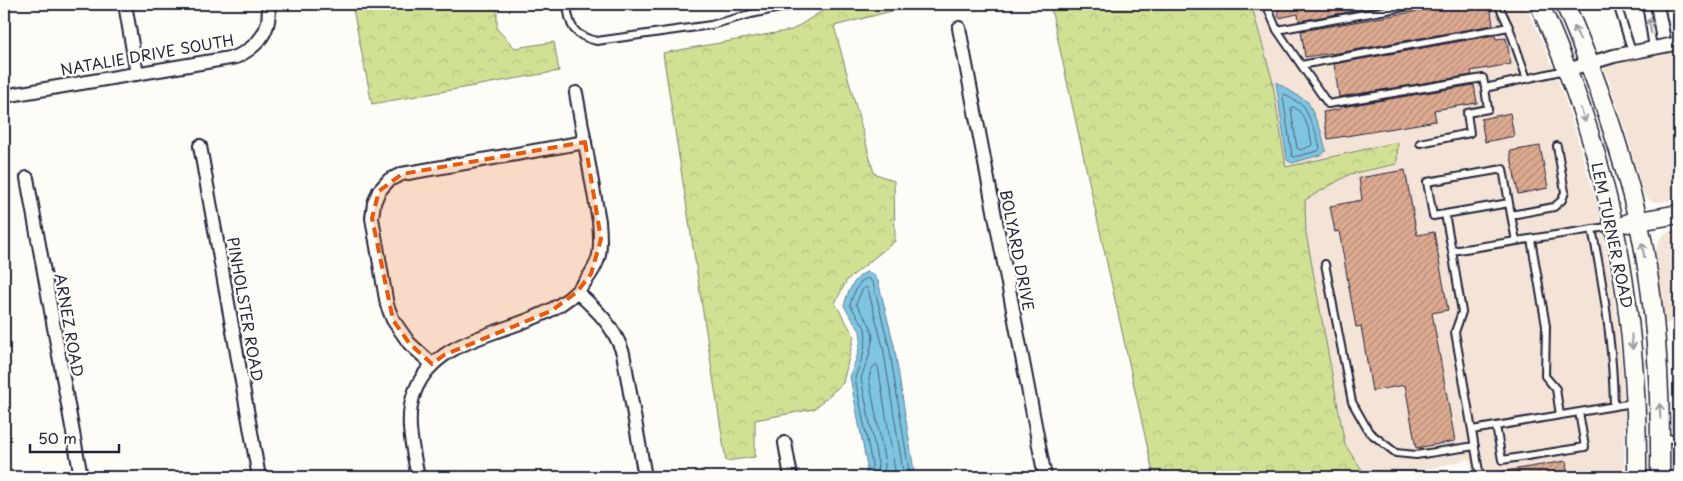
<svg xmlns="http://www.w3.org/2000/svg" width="1683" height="481" font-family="'Playpen Sans',sans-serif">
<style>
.built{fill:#f4e4d8}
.forest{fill:url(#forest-crowns);stroke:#7a8268}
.water{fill:#7fc5e0;stroke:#5a849e}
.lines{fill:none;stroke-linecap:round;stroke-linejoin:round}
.shore{stroke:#47637d;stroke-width:1}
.building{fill:url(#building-hatch);stroke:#22223b}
.lane-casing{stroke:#22223b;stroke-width:10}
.street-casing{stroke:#22223b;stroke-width:16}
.secondary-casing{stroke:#22223b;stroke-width:21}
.lane{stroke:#fdfcf7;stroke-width:6}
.street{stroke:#fdfcf7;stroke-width:12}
.secondary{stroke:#fdfcf7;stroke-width:18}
.oneway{stroke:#9a9aa2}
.marked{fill:#e8590c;fill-opacity:0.2;stroke:#e8590c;stroke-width:4;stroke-dasharray:10 6;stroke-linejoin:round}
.labels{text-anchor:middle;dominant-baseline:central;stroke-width:5;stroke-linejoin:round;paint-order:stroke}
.street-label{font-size:15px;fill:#22223b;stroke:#fdfcf7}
</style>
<defs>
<pattern id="forest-crowns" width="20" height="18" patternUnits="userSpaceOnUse" patternTransform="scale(1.25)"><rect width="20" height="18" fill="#d1e194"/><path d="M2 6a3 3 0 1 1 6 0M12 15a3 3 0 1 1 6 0" fill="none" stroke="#b3c180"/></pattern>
<pattern id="building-hatch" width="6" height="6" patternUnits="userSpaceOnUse" patternTransform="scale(1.25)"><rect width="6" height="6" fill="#deab91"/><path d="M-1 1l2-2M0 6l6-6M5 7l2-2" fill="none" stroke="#b48b78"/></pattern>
</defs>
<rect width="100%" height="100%" fill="#fdfcf7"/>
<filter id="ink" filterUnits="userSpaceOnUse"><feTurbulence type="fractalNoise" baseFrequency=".02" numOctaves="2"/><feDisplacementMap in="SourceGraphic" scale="10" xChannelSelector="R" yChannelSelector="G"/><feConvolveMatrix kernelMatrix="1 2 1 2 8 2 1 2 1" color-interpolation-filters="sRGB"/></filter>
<g filter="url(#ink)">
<path class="built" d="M1251,4h273l17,34 22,55 13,41 21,71 15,75 10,84 3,48 -1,65h-151l-3,-18 -50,12h-57l-18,-26 -39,-212 -2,-33 46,-26 47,-10 1,-21 -113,24 -13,-88z
M1679,38v161l-17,3 -11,-1 -6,-5 -3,-6 -16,-58 -17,-51 -13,-30z
M1679,229v92l-14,3 -10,-74 6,-13 5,-4z
M1679,408v69h-8v-68z"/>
<path class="forest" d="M352,4h145v25l18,19 39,-6 5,29 -187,33z
M833,4h86l-85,22 40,147 20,8 1,60 -48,39 -12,23 19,33 -11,47 -29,26 -59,11v37l-29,4 -63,-408 129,-23z
M1050,4h201l21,75 14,88 112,-25 -1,22 -47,10 -45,26 1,33 39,212 18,26h57l-2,6h-264z"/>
<path class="water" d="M1276,82l32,20 13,29 5,20 -6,4 -28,8 -5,-3z
M866,272l7,2 5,7 16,64 21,132h-50l2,-11 -17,-89 8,-24 3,-14 -1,-8 -16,-25c3,-14 10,-28 22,-34z"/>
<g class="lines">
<path class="shore" d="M1284,94l20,12 12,27 4,15 -2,3 -24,6 -2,-1 -9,-59z
M1292,107h2c11,6 16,25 18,37l-1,2 -11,4 -3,-2 -6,-39z
M870,477l2,-12 -17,-87 8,-23 3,-17 -1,-10 -15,-23c2,-9 13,-37 23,-22l16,63 21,131
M877,477l1,-13 -17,-86 8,-22 4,-19 -3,-12 -14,-21 6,-14 4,-3 2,2 15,58 21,130
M884,477l1,-14 -16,-84 2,-9 5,-6 2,2 18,111"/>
</g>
<path class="building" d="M1277,4h116l-94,17 -1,-7 -19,4z
M1460,4h30l3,21 -161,29v-1l-27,4 -4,-26z
M1495,35l1,4 10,-1 5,26 -40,7 1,4 -133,22 -5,-33z
M1474,85l3,18 -43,7 2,11 -108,18 -5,-27 18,-3v-2z
M1510,113l4,23 -29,6 -4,-23z
M1540,146l8,42 -30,6 -8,-43z
M1405,170l12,65 17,-3 14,78 -16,3 23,128 -39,7 -11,-63 -33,6 -11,-65 -5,1 -17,-96 -4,1 -5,-26 32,-6 -3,-22z
M1566,461l2,16h-69v-5z"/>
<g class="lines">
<defs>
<path id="lane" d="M567,4c2,22 6,32 30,37l114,-16 40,-11 49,-10
M1266,4l11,26 51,74 155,-26 2,10
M1498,4l11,23 18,52
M1617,4l15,48
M1646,4l7,44
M1668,4l8,40
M1277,30l143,-26
M1301,65l208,-38
M1420,143l50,-10 -3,-20 21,-4 -3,-21 80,-18
M1557,146l8,46 -3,8 -8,7 -43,8 -2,-12 -64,11 7,37 161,-25
M1445,214l-12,2 -6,-34 76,-13 6,34
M1511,215l5,26
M1592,229c12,58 21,117 22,177
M1531,239l15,87 -1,50 11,13 4,26
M1452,251l10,61 -7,20 25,145
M1325,264l27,138 17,30 27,21 20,2 59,-9
M1496,426l6,34 83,-13 -6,-35
M1472,430l161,-27
M1661,436l18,5"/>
<path id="street" d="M125,4l12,70
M959,28l86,449
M1567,70l47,-14 65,-13
M4,96l232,-39c23,-11 36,-27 32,-53
M200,146l59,331
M27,178l54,299
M577,292c21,19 36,33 46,61l22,124
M432,364l-23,-21 -16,-23 -6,-15 -15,-87 2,-15 5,-12 10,-11 13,-6 183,-32
M785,443l6,34
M418,477c-5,-27 -14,-59 -3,-86 27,-68 128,-53 170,-109 6,-8 12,-17 14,-27 2,-11 1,-23 0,-34l-23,-128"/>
<path id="secondary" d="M1539,4c14,28 25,58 36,87 46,126 63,252 62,386
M1565,4c30,70 55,141 73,216 19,84 23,171 22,257
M1628,223l51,-9"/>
</defs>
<use href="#lane" class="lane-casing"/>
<use href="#street" class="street-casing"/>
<use href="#secondary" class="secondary-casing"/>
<use href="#lane" class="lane"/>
<use href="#street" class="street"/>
<use href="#secondary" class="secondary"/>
</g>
<defs><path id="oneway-shaft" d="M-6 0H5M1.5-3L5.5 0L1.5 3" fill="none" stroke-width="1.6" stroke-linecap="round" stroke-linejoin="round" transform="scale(1.25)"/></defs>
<g class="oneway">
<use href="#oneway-shaft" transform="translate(1650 26) rotate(-100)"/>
<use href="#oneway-shaft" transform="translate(1577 33) rotate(-114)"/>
<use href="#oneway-shaft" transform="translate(1583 115) rotate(70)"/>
<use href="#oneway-shaft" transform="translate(1643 250) rotate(-100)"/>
<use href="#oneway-shaft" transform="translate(1632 342) rotate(85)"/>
<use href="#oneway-shaft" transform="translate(1660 411) rotate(-93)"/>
</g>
</g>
<path class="marked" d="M585,142l16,97 -10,35 -14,18 -26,19 -107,44 -12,9 -23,-21 -16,-23 -21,-102 7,-27 23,-17z"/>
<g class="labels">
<g class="street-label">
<text transform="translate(147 54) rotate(-10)">NATALIE DRIVE SOUTH</text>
<text transform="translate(1613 235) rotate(78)">LEM TURNER ROAD</text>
<text transform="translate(1018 250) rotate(79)">BOLYARD DRIVE</text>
<text transform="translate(246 309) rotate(80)">PINHOLSTER ROAD</text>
<text transform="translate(70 325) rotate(80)">ARNEZ ROAD</text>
</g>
</g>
<rect width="1683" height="481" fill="none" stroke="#fdfcf7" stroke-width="20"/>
<rect x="10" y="10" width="1663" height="461" fill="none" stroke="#22223b" stroke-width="2" filter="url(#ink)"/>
<path d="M30 444v8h89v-8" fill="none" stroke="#22223b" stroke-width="2.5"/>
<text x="38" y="444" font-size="15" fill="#22223b" stroke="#fdfcf7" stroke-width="4" paint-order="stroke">50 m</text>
</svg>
